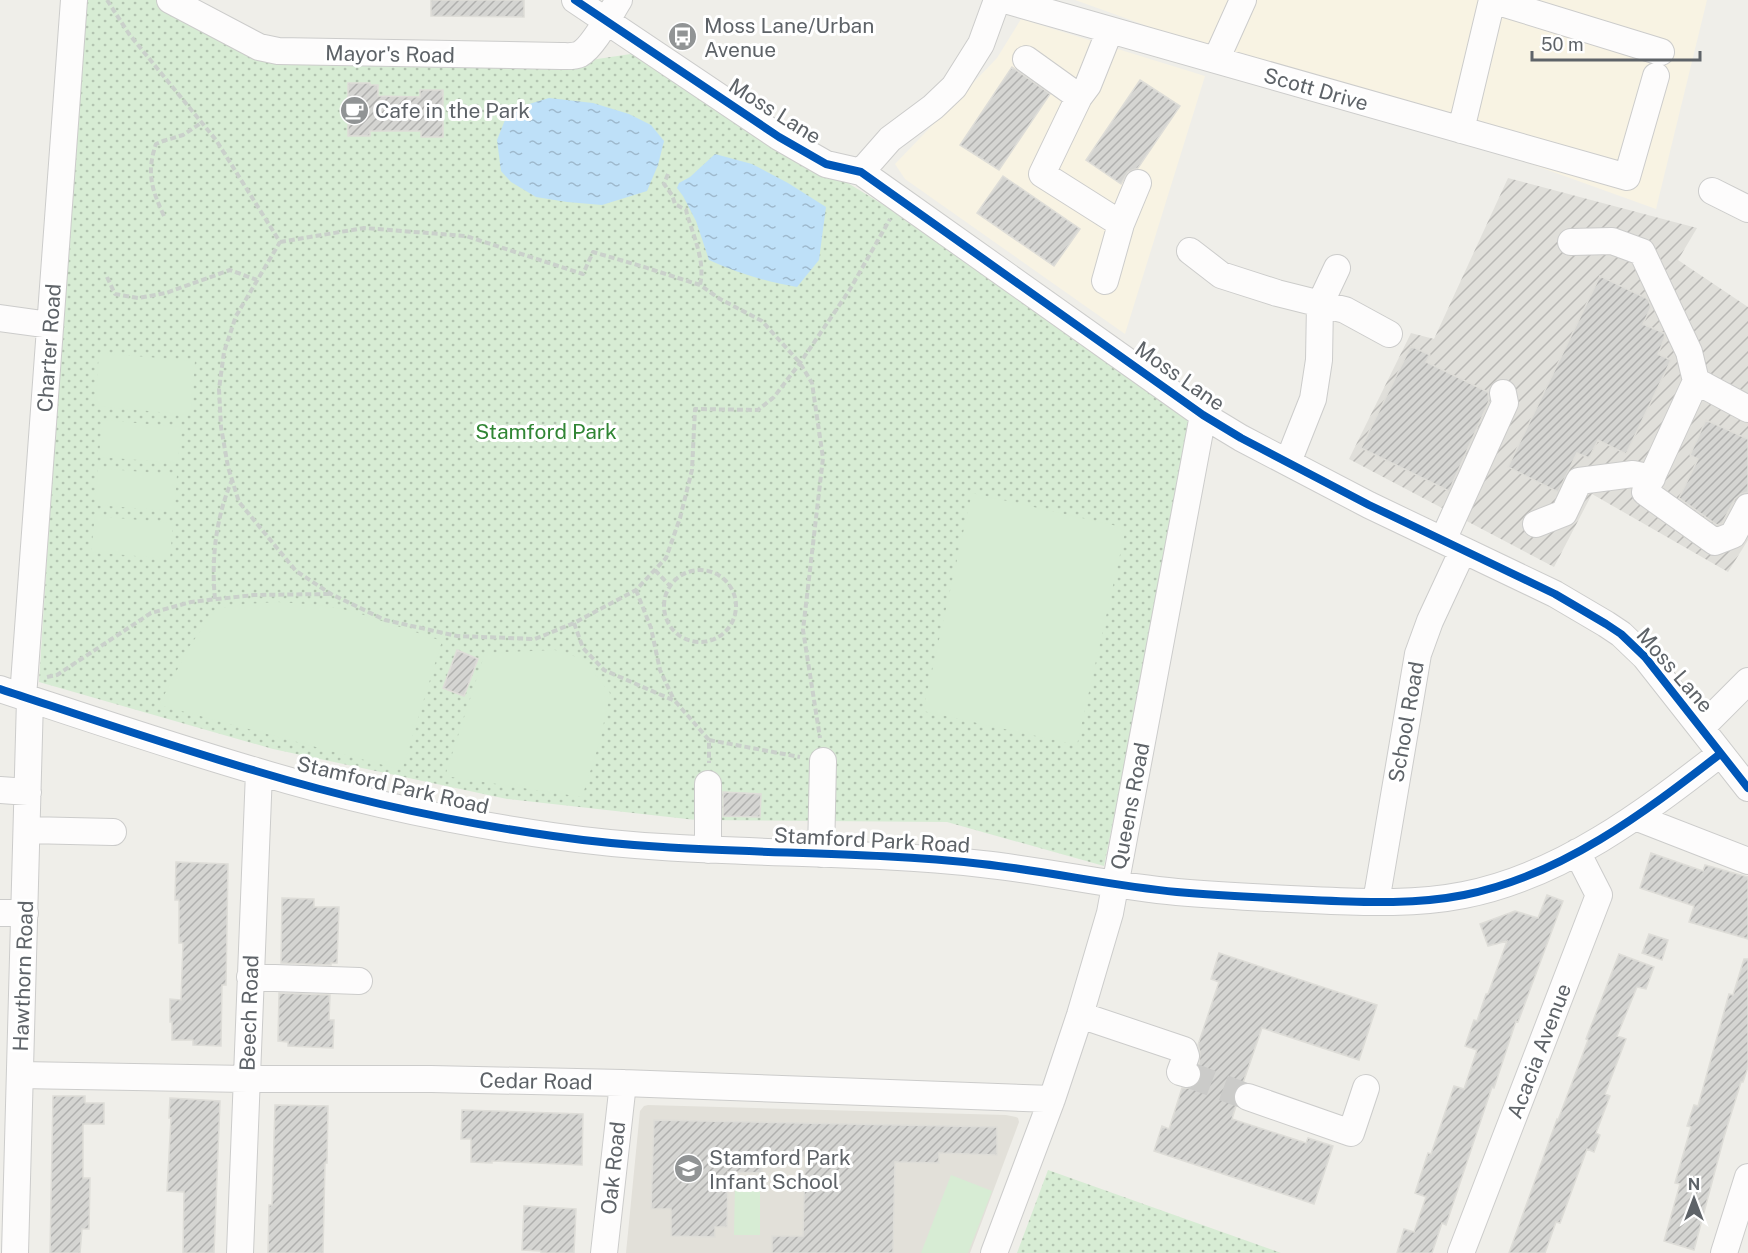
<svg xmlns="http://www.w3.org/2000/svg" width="1748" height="1253" font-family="'Public Sans',sans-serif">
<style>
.commercial{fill:#f8f3e3}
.industrial{fill:url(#industrial-furrows)}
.education{fill:#e2e0d9}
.green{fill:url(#green-dots)}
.pitch{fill:#d7ecd4}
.water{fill:url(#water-ripples)}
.building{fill:url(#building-hatch);stroke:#deddd8;stroke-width:1.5}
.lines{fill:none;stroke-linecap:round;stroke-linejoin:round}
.minor-tunnel{stroke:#cbcbc9;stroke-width:26;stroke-dasharray:26 13;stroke-linecap:butt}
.minor-casing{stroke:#cccccb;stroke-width:28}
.path{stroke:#cad0cb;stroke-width:4;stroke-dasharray:6 3;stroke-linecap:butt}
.minor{stroke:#fdfcfc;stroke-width:26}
.cycleway-casing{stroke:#fff;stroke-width:11}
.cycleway{stroke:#0057b8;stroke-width:8}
.labels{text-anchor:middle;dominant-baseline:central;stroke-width:6;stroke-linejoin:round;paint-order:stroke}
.poi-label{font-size:21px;fill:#5e6368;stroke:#fff;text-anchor:start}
.street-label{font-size:21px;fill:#5e6368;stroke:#fff}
.park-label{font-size:21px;fill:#308534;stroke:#fff}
</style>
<defs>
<pattern id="industrial-furrows" width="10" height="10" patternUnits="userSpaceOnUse" patternTransform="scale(1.5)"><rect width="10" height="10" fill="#e0dfda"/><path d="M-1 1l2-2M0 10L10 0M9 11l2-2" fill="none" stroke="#b9b8b5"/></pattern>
<pattern id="green-dots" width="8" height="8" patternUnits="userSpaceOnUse" patternTransform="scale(1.5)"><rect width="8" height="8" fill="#d7ecd4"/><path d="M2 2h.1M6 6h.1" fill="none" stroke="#b2c3b0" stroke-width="1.8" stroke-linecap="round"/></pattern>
<pattern id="water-ripples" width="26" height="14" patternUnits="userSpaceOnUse" patternTransform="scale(1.5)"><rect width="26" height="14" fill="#bee0f8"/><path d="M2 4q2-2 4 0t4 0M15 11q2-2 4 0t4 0" fill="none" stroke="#9eb9cd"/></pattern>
<pattern id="building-hatch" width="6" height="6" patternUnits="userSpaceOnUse" patternTransform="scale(1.5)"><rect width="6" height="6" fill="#d5d5d2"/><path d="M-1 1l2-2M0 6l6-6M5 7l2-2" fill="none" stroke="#b0b0ae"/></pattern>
</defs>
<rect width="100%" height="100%" fill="#efeee9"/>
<path class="commercial" d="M1075,0h632l-51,209z
M1021,19l184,57 -80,258 -220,-155 -10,-15 102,-106z"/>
<path class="industrial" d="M1508,178l189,50 -19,32 70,47v233l-20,32 -136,-78 -38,73 -205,-108 62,-126 23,6z"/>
<path class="education" d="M648,1105l358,10 10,2 2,1 1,4 -49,131h-344l14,-142 4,-5z"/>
<path class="green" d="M86,0h74l81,44 343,17 60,-9 181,117 106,65 263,189 -90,443 -157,-44 -251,-2 -189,-21 -234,-50 -234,-67 43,-674z
M1048,1170l233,83h-264z"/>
<path class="pitch" d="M99,353l96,8 -4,54 -96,-9z
M102,420l79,7 -3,36 -79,-6z
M98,468l79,7 -3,36 -79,-6z
M972,493l154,35 -49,217 -154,-34z
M95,516l78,7 -3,36 -79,-7z
M278,602l41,3 33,6 90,30 -40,129 -243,-65 30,-58 27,-38 29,-5z
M555,650l28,9 27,34 -10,48 -18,56 -137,-21 40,-123z
M951,1175l41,16 -24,62h-47z
M735,1183l25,1v51h-26z"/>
<path class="water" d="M549,98l44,5 36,11 22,11 13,16 -6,24 -11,26 -45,14 -35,-3 -31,-5 -25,-15 -10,-11 -4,-31 8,-20 14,-13z
M715,154l37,10 36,19 38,24 -7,53 -22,27c-31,-5 -59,-14 -88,-27l-13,-39 -13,-25 -6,-8 2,-5 11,-6z"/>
<path class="building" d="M431,0h93v17l-93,-1z
M1012,67l38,27 -51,76 -39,-25z
M1140,80l40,26 -42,62 -10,4 -7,12 -35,-24z
M348,83h22v2h8v11l42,1v-7h23v47h-22v-6h-51v5h-22z
M1003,176l77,53 -26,37 -77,-53z
M1600,276l48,23 3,8 -8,17 21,9 1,4 -7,17 13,6 -45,94 -28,-14 -9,18 -12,-5 -19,39 -50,-25z
M1411,346l19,9 -4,7 62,30 1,9 -40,90 -88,-43z
M1706,420l42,19v53l-7,2 -6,5 -13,24 -5,2 -38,-27 19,-39 -8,-4z
M457,650l21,9 -14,37 -21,-8z
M723,792l38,2 -1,23 -37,-1z
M1651,853l52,18 2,-6 43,12v62l-59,-17 5,-16 -54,-18z
M176,862l52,2 -2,121h-4l-1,61 -28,-1v-5h-21v-18h-2v-23l11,1 2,-57h-4v-43h-4z
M1547,895l16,6 -45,121 -2,-1 -22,67 -2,-1 -46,138 -4,-2 -10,30h-35l7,-24 10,3 12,-35 -11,-4 13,-40 3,1 23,-68 10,3 13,-39 -12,-4 9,-26 3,1 9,-27h2l19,-53 -19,5 -8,-22 35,-13 23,7z
M282,898l32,1v8h25l-2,56h-6v2l-50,-2z
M1649,934l19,6 -6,20 -20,-7z
M1219,953l158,52 -18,55 -97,-32 -19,55 -5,3 -4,7 -1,6 3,7 -4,13 74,24 2,-5 25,8 -19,58 -160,-53 8,-25 7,3 13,-41h9l7,-4 3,-5 1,-8 -3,-6 1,-13 -2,-7 21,-63 -8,-3z
M1619,954l35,13 -8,22 -9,-2 -20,49 9,3 -21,55 5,2 -14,37 4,2 -6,17 -7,-3 -27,74 -4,-1 -11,31h-36l48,-134 1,1 30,-80 -2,-1z
M1744,959h4v108l-5,15h-2l-17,55 -30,113 -30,-9 16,-57 -5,-1 16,-56 -4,-1 7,-21 4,1 31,-112 4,1z
M279,993l51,2 -1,25h5l-1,28 -45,-2v-4l-10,-1z
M53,1096h32v7h19v21h-21v54h7l-1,51h-7l-2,24h-30z
M170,1098l50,3 -6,152h-31l1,-61 -17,-1 4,-73h-2z
M275,1105l53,1 -1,57h-2l-2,90h-55l1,-48h3z
M462,1110l121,4 -1,51 -90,-4v2l-21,-1v-23h-10z
M654,1120l343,7v28l-58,-2v10l-44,-1 -2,91h-121v-17h31l2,-79 -42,-1 -1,17 -34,-1 -1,55h-12v10l-44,-1v-27h-20z
M524,1206l52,3 -2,44h-33v-2l-19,-1z"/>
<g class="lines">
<path class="minor-tunnel" d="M1187,1074l61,23"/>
<defs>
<path id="minor" d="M170,0l89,47 19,4 283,5c6,0 13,1 19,-2 14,-8 30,-40 39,-54
M575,0l204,137 47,27 35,8 342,243 38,23 128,67 186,89 51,30 15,10 24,23 103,131
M1005,0l622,177 29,-101
M1492,0l169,52
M1110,30l-22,55 -9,12 -37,77 79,50
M1026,59l53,38
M1216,60l27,-60
M1461,130l31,-130
M861,172l29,-33 43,-32 21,-20 27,-43 16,-44
M1712,191l36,18
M1571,242l41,-1 30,11 47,100 7,29
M1190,251l31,24 56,18 68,17 44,24
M1105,281l16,-57 17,-41
M0,318l50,7
M1748,409l-52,-28 -51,111 70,50 18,-7 15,-28
M1288,462l25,-63 6,-39 1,-56 17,-36
M1536,524l28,-11 15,-32 54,-7 19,4
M1443,540l62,-137 -2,-10
M0,689c85,28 170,57 256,82 96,29 198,51 297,65 143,21 287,12 429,28 66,7 130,22 195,28 45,4 90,6 135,8 50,2 102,5 152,-5 97,-19 180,-82 256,-141
M23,697l51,-697
M1701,728l47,-47
M708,784v66
M0,790l28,2
M1635,817l113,44
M27,830l86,2
M821,854l2,-93
M1376,902l42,-248 12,-33 33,-71
M0,913h25
M250,977l109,4
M1080,1015l104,35 2,6 -6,16 7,2
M20,1075l227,4h184l192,4 429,16
M1248,1097l103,36 15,-45
M15,1253l15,-554
M240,1253l19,-481
M604,1253l19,-170
M994,1253l58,-154 28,-84 30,-102 93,-498
M1461,1253l138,-358 -22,-43
M1724,1253l24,-76"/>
</defs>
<use href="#minor" class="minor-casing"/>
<path class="path" d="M107,0l22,34 87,106 64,102 -44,74 -12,36 -5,37 2,38 7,40 11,35 57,69 35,23 54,26 72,16 78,3 39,-16 62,-33 30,-32 14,-40 12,-48 3,-61 63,1 16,-13 26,-34 49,-72 41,-72
M668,174l-4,10 8,11 3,9 11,6c6,24 20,50 14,75
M164,216c-12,-26 -18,-43 -8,-72l7,-3 20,-6 18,-12
M280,242l84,-14 102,8 117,38 10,-22 48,14 59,19 20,14 42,22 38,42 12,20 11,75 -20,172 17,108
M107,277l8,17 23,4 28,-5 64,-23 27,10
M655,570l15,16
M664 606a36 36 0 1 1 72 0a36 36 0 1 1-72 0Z
M636,590l15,38 9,42 14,30
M215,599c-4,-40 1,-82 17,-119
M574,623l9,25 21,22 71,31 34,39v23
M47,677l10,-2 94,-62 40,-11 63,-7 76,-1
M709,740l91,17"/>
<use href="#minor" class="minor"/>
<defs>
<path id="cycleway" d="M575,0l204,137 47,27 35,8 342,243 38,23 128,67 186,89 51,30 15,10 24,23 103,131
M0,689c85,28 170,57 256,82 96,29 198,51 297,65 143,21 287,12 429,28 66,7 130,22 195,28 45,4 90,6 135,8 50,2 102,5 152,-5 97,-19 180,-82 256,-141"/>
</defs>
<use href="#cycleway" class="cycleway-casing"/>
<use href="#cycleway" class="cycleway"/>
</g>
<defs>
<symbol id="bus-disc" viewBox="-11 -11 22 22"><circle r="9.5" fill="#919495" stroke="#fff"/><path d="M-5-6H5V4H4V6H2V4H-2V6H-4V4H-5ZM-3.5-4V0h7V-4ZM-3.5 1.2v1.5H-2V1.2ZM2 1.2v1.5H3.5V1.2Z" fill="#fff"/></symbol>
<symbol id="cafe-disc" viewBox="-11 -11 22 22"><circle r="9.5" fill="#919495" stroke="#fff"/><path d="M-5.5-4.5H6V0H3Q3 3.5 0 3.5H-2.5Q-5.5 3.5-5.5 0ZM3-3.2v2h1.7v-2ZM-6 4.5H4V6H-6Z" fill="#fff"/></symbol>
<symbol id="school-disc" viewBox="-11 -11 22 22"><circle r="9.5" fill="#919495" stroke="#fff"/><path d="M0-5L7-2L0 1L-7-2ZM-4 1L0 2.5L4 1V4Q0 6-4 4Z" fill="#fff"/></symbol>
</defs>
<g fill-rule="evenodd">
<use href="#bus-disc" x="666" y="20" width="33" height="33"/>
<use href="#cafe-disc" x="338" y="94" width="33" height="33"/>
<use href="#school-disc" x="672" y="1152" width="33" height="33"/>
</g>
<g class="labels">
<g class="poi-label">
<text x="704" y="25">Moss Lane/Urban<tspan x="704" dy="24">Avenue</tspan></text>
<text x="375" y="110">Cafe in the Park</text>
<text x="709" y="1157">Stamford Park<tspan x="709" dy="24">Infant School</tspan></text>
</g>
<g class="street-label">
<text transform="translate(390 54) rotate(1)">Mayor's Road</text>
<text transform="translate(1316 89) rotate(16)">Scott Drive</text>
<text transform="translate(775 111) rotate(32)">Moss Lane</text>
<text transform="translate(49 348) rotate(-86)">Charter Road</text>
<text transform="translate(1180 376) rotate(35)">Moss Lane</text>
<text transform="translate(1675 670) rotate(49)">Moss Lane</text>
<text transform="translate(1406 722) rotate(-80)">School Road</text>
<text transform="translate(393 785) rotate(13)">Stamford Park Road</text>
<text transform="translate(1130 806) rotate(-79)">Queens Road</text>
<text transform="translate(872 840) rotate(3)">Stamford Park Road</text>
<text transform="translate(23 976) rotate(-88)">Hawthorn Road</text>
<text transform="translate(249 1013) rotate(-88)">Beech Road</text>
<text transform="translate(1539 1051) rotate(-69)">Acacia Avenue</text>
<text transform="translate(536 1081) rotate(1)">Cedar Road</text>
<text transform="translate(613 1168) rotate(-84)">Oak Road</text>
</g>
<g class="park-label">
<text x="546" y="431">Stamford Park</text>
</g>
</g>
<g transform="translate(1694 1199)" stroke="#ffffff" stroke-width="4.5" paint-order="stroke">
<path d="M0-4.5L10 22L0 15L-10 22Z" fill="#5e6368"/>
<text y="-9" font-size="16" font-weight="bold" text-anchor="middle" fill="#5e6368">N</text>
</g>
<path d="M1532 51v9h168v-9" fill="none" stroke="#5e6368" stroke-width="3"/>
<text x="1541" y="51" font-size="18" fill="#5e6368" stroke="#ffffff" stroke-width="4.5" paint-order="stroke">50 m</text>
</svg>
